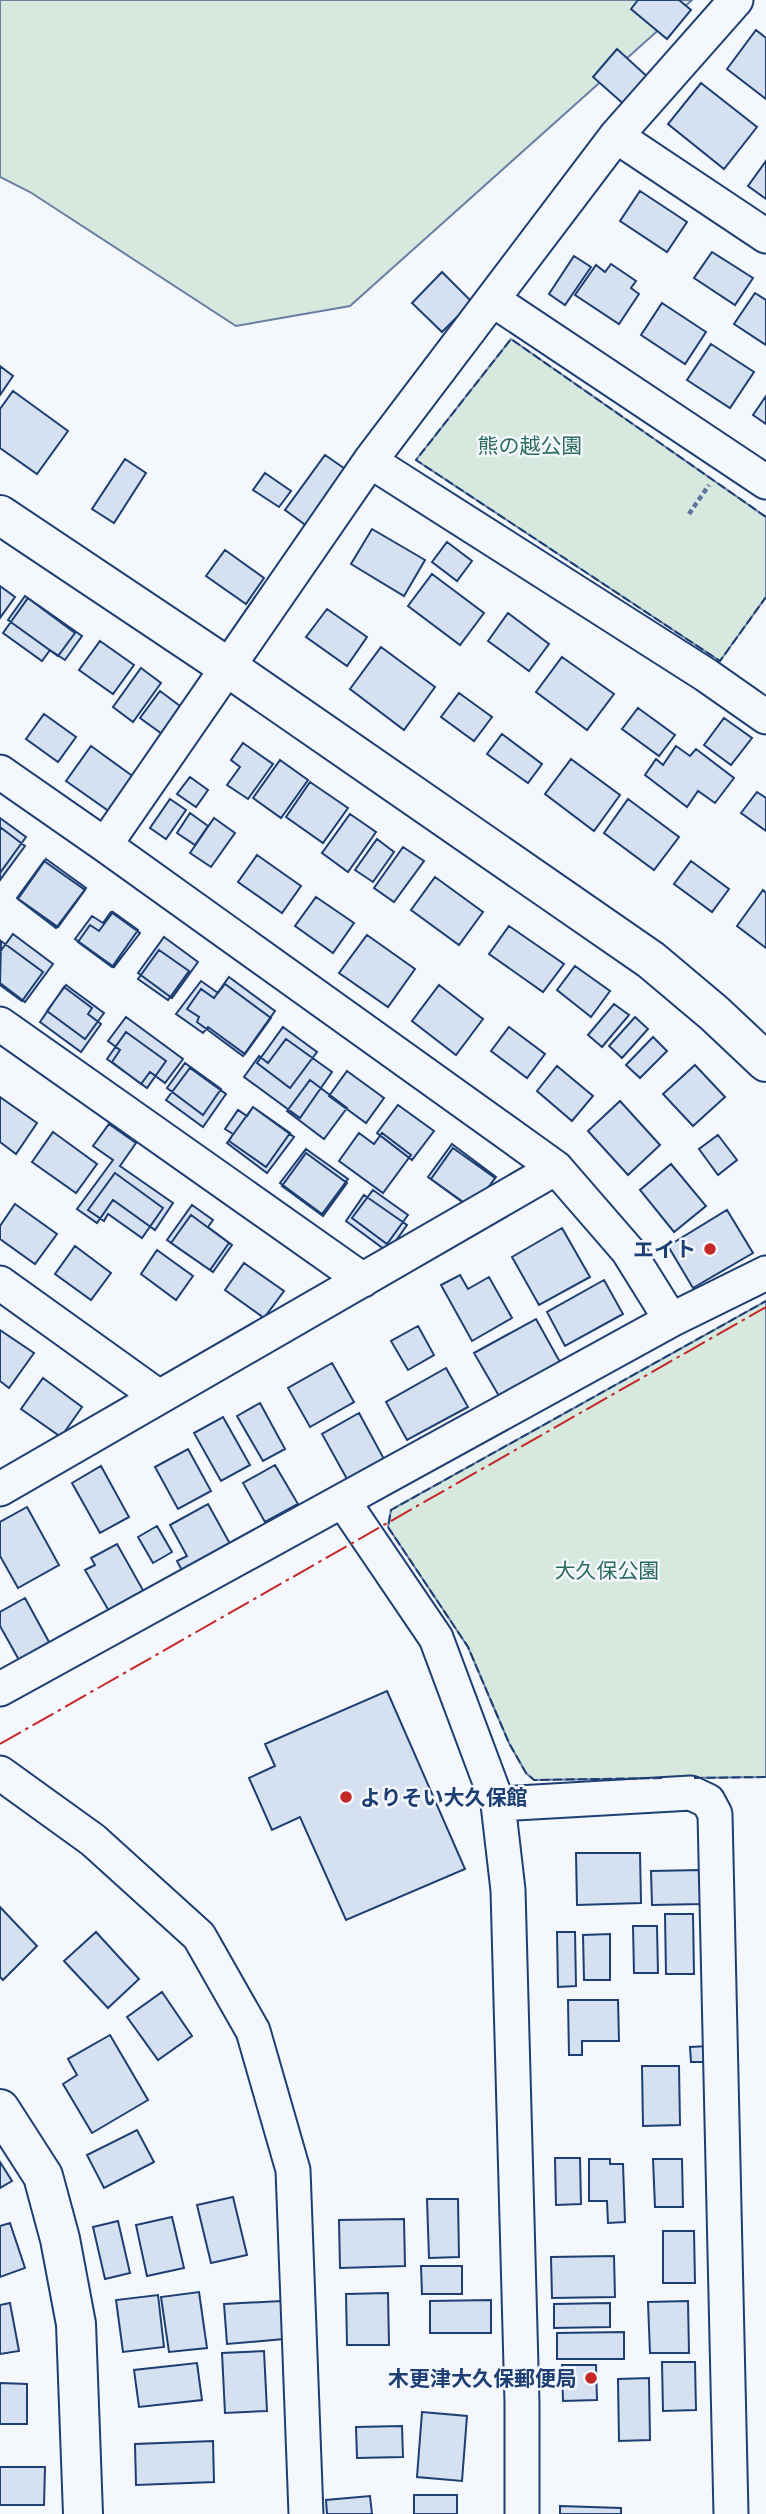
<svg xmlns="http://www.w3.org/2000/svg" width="766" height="2514" font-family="Manrope,'Noto Sans JP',sans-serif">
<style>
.green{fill:#d7e8df;stroke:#687fa3;stroke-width:2}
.building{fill:#d5e0f0;stroke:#1d3f73;stroke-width:2}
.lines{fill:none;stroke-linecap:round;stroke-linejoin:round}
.street-casing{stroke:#1d3f73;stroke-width:37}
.secondary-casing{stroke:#1d3f73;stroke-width:42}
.path{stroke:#5e769c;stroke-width:4.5;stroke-dasharray:5 3.5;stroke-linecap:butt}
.street{stroke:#f4f7fb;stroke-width:33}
.secondary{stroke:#f4f7fb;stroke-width:38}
.fence{stroke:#1d3f73;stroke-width:2;stroke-dasharray:9 3.5;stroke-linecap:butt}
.power{stroke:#c62828;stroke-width:2;stroke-dasharray:24 5 3.5 5;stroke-linecap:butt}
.poi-dot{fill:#c62828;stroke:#f4f7fb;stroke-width:2.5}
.labels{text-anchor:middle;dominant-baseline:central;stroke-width:5;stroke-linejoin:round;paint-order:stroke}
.park-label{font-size:21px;fill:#2c6c60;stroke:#f4f7fb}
.poi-label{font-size:21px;font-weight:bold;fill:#1d3f73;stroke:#f4f7fb;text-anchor:end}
</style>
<rect width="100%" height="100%" fill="#f4f7fb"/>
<path class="green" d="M0,0h692l-342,306 -114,20 -206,-134 -30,-15z
M511,339l255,178v80l-46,64 -304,-201z
M766,1301v476l-232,3 -8,-7 -17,-30 -41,-96 -80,-120 3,-17z"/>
<path class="building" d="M638,0h41l12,10 -24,29 -36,-30z
M756,30l10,8v61l-39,-30z
M617,49l34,31 -24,27 -34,-30z
M701,83l56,44 -33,42 -56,-45z
M766,161v38l-18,-13z
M640,191l47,31 -20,30 -47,-31z
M712,252l41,26 -18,27 -41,-27z
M574,256l17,11 -26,38 -16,-11z
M611,264l25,17 -5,7 8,6 -20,30 -44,-29 21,-30 9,7z
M442,272l30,30 -30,30 -30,-29z
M755,293l11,7v45l-32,-21z
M662,303l44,29 -21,32 -44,-29z
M711,344l43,28 -24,36 -43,-28z
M0,366l13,10 -13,19z
M13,391l55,40 -31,43 -37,-26v-39z
M766,396v28l-13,-9z
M325,455l26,18 -40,56 -26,-19z
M125,459l21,14 -32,50 -22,-14z
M265,473l26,18 -12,16 -26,-17z
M372,529l53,31 -21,36 -53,-32z
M447,542l25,19 -15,20 -25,-19z
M225,550l39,28 -18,26 -40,-28z
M432,574l52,39 -24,32 -52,-39z
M0,586l15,11 -15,21z
M25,596l50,37 -17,23 -50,-36z
M28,598l54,38 -17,24 -15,-10 -8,11 -39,-28z
M327,609l40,28 -20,29 -41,-29z
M508,613l41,31 -20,27 -41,-30z
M100,641l34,24 -21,29 -34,-24z
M381,647l54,40 -31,43 -54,-41z
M562,657l52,37 -27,36 -51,-38z
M141,668l20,15 -28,39 -20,-15z
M160,691l24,18 -19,27 -25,-18z
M459,693l33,24 -18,24 -33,-24z
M638,708l37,27 -16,21 -37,-27z
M44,714l32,23 -18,25 -32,-23z
M724,718l28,20 -21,27 -27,-20z
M502,734l40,30 -14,19 -41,-29z
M243,743l30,21 -25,35 -21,-14 13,-18 -9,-7z
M91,746l47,34 -25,34 -47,-33z
M676,746l14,10 6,-7 38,29 -19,25 -17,-12 -11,16 -42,-32 11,-16 7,6z
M571,759l49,36 -26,36 -49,-37z
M280,760l28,20 -27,38 -28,-20z
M190,777l18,13 -12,17 -19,-13z
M310,782l38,26 -25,35 -37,-26z
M757,792l9,6v33l-25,-18z
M170,799l16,11 -20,29 -16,-11z
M628,799l51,38 -25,33 -50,-37z
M190,813l18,13 -13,19 -18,-12z
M350,814l26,18 -28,40 -26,-19z
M0,818l26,19 -26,36z
M214,818l21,15 -24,34 -21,-14z
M0,827l25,19 -25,34z
M377,839l17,13 -21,30 -18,-12z
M403,847l21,14 -30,41 -20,-14z
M257,855l44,31 -19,27 -44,-31z
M46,859l40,29 -30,40 -38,-29z
M44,861l41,29 -27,37 -41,-29z
M691,861l38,28 -17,23 -38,-28z
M435,877l48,35 -24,33 -48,-35z
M763,890l3,3v55l-29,-22z
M316,897l38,26 -21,30 -38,-27z
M111,912l29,21 -26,34 -39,-28 17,-23 11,7z
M113,912l25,18 -26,37 -34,-25 12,-17 9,6z
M509,926l55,38 -21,28 -54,-38z
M13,934l40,30 -28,38 -25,-19v-31z
M367,935l48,34 -27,38 -49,-34z
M164,937l34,25 -26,36 -34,-25z
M1,941l42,31 -21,29 -22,-16z
M159,950l30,21 -21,29 -30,-21z
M575,966l35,25 -19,26 -34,-27z
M229,977l46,34 -32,45 -46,-34 2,-5 -12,-8 14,-20 13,9z
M201,981l17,12 7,-9 46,34 -26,36 -37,-27 -5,6 -27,-19z
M66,985l38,28 -19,26 -38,-28z
M439,985l44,34 -27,36 -44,-34z
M64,987l28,21 -4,6 13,10 -20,28 -41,-30z
M614,1004l15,11 -27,32 -14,-12z
M126,1017l57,42 -18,24 -15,-11 -9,12 -29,-22 8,-12 -12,-9z
M635,1017l13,12 -26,29 -13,-12z
M283,1027l34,25 -27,36 -33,-25z
M509,1027l36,27 -18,24 -36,-27z
M126,1032l40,29 -19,27 -40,-29z
M653,1037l14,14 -27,27 -14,-13z
M286,1039l46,33 -32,46 -56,-41 15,-21 9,7z
M185,1063l36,26 -18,26 -36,-27z
M695,1065l30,32 -32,29 -30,-32z
M557,1066l36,30 -21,25 -35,-30z
M190,1068l36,26 -23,33 -37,-27z
M347,1071l37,27 -18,25 -37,-27z
M310,1080l37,28 -23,31 -37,-28z
M0,1097l37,26 -21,31 -16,-12z
M620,1101l40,44 -32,30 -40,-44z
M398,1105l36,26 -22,29 -35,-27z
M253,1107l37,26 -24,34 -37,-26 4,-7 -8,-5 13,-19 9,6z
M253,1107l41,30 -27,36 -40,-30z
M109,1124l27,19 -16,23 53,37 -18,27 -42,-30 -16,23 -20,-14 36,-49 -20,-14z
M53,1132l44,32 -21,29 -44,-31z
M359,1133l15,11 8,-11 29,22 -28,38 -44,-32z
M718,1135l19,25 -19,15 -19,-26z
M452,1144l44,33 -24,32 -44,-32z
M453,1148l42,30 -22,31 -42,-30z
M306,1149l42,30 -26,35 -42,-31z
M306,1153l41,30 -24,33 -41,-30z
M671,1164l35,42 -32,26 -34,-42z
M115,1173l48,35 -21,30 -34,-24 -4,7 -16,-11z
M373,1190l35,25 -21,29 -35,-26z
M364,1195l43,30 -19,27 -42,-31z
M15,1204l42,30 -22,30 -35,-25v-13z
M192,1205l21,15 -5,7 24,18 -19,27 -46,-32z
M727,1210l26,43 -60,35 -25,-42z
M191,1215l38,28 -19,27 -39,-27z
M562,1228l28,49 -51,28 -27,-48z
M75,1246l36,27 -20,27 -36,-26z
M157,1250l36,26 -17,24 -35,-26z
M244,1263l40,28 -20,27 -39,-28z
M460,1275l8,14 21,-12 23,41 -40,23 -31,-56z
M604,1280l19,34 -58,32 -18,-34z
M536,1319l24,43 -61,34 -25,-43z
M418,1326l16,29 -26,15 -17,-29z
M0,1330l34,23 -25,35 -9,-7z
M332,1363l22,39 -44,25 -22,-39z
M446,1368l22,39 -61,33 -21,-38z
M43,1378l39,29 -21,30 -40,-28z
M260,1403l25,46 -22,12 -26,-45z
M359,1413l25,46 -37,20 -25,-45z
M223,1417l27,48 -29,16 -27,-48z
M188,1449l23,42 -33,18 -23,-42z
M275,1465l23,39 -33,18 -22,-39z
M101,1466l28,51 -29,16 -28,-50z
M208,1504l26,47 -48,27 -9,-17 10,-5 -17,-31z
M27,1507l32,58 -41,23 -18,-32v-34z
M157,1526l15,26 -19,11 -15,-26z
M117,1544l27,48 -35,19 -24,-41 10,-5 -4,-7z
M25,1598l24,44 -30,18 -19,-34v-14z
M387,1691l78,178 -119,51 -46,-103 -28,13 -23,-52 26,-12 -10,-22z
M576,1853h64l1,50 -64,2z
M700,1870l1,34 -49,1 -1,-34z
M0,1907l37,39 -34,34 -3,-3z
M665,1914h28l1,60h-28z
M633,1926h24l1,47h-24z
M96,1932l43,47 -31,29 -44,-47z
M557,1932h18l1,54 -18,1z
M610,1934v46h-26l-1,-45z
M162,1992l30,44 -34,24 -31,-43z
M568,2000h50l1,41h-37v14h-13z
M110,2035l38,65 -56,33 -29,-49 14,-9 -9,-16z
M709,2046l1,16h-19l-1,-15z
M642,2066h37l1,59 -37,1z
M137,2130l17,32 -50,26 -17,-33z
M555,2158h25l1,46 -25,1z
M589,2159h21v5h13l2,58 -17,1 -1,-22h-18z
M653,2159h29l1,48h-28z
M0,2162l12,19 -12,7z
M233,2197l14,58 -36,8 -14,-58z
M427,2199h31l1,58 -30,1z
M172,2217l12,51 -37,8 -11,-51z
M404,2219l1,47 -65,2 -1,-48z
M118,2221l12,52 -25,6 -12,-52z
M10,2223l15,45 -25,9v-51z
M663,2231h31l1,52h-32z
M614,2256l1,41 -63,1 -1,-41z
M421,2266h41v28h-40z
M199,2292l8,56 -38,4 -8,-55z
M388,2293l1,52h-42l-1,-51z
M158,2295l6,52 -41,5 -7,-52z
M491,2300v33h-61v-32z
M281,2301l3,38 -57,5 -3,-40z
M688,2301l1,52h-39l-2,-51z
M10,2303l9,48 -19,3v-49z
M610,2303v24l-56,1v-24z
M624,2332v27h-67v-26z
M264,2351l3,60 -42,2 -3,-60z
M662,2362h33l1,48 -33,1z
M197,2363l5,37 -63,7 -5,-37z
M562,2365h34l1,35 -34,1z
M649,2378l1,62 -31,1 -1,-62z
M0,2383l27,1v40h-27z
M422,2412l45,4 -5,65 -45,-4z
M402,2426l1,31 -46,1 -1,-31z
M213,2441l1,41 -78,3 -1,-41z
M0,2467h45l-1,38h-44z
M414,2495h43v19h-43z
M370,2496l2,18h-45l-1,-14z
M560,2506l61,2v6h-61z"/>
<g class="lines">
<defs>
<path id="street" d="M616,136l150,100
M493,300l273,182
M370,461l336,214 60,42
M0,772l105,73 451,323 72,83 43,69
M105,845l265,-384 246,-325 120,-136
M0,1024l363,256
M0,1283l159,114
M0,1489l556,-321
M343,1501l93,137 62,166 10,86 14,513v111
M0,1689l671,-369 95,-47
M0,1773l93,67 106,96 54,95 40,139 13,344
M498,1804l193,-11 17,8 7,13 16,700"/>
<path id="secondary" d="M0,515l229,153 422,292 63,53 52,49
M0,2109l43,67 17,63 16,85 7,190"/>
</defs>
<use href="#street" class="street-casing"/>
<use href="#secondary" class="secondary-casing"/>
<path class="path" d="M689,514l20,-29"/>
<use href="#street" class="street"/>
<use href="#secondary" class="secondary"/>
<path class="fence" d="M766,517l-255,-178 -95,121 304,201 46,-64
M662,1778l-128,2 -8,-7 -17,-30 -41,-96 -80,-120 3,-17 375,-209
M694,1778l72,-1"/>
<path class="power" d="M0,1744l766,-437"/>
</g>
<g class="poi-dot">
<circle cx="710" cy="1249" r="7"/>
<circle cx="346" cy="1797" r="7"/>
<circle cx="591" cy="2378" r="7"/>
</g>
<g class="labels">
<g class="park-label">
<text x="530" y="445">熊の越公園</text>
<text x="607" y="1570">大久保公園</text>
</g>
<g class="poi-label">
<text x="696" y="1249">エイト</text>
<text x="360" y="1797" text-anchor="start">よりそい大久保館</text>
<text x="577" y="2378">木更津大久保郵便局</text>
</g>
</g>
</svg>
